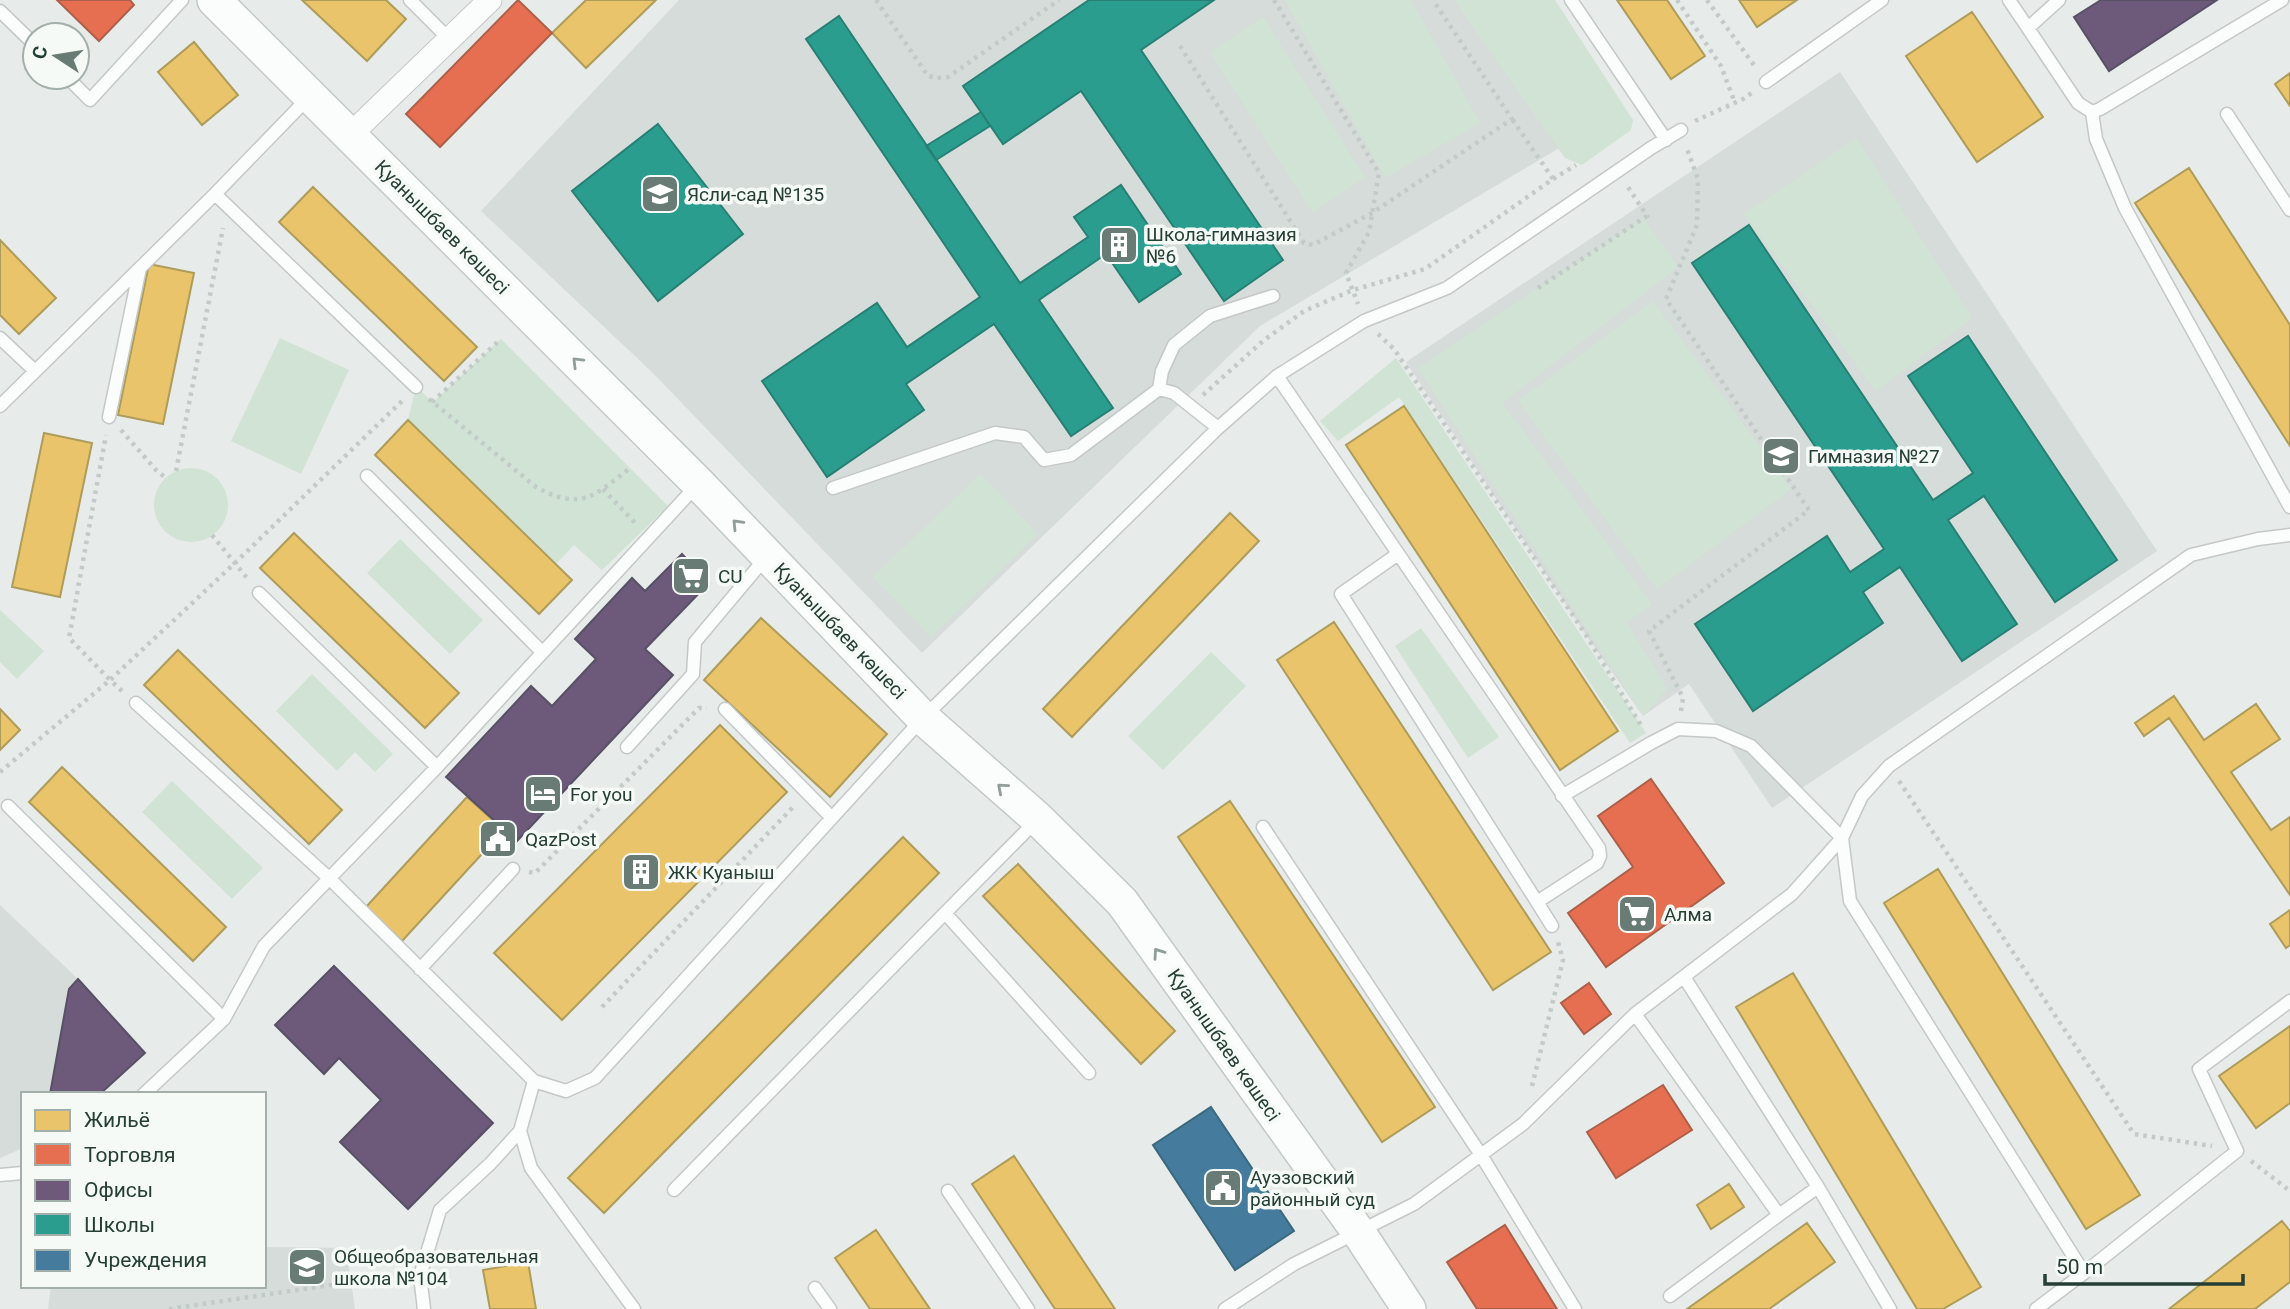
<svg xmlns="http://www.w3.org/2000/svg" width="2290" height="1309" font-family="Roboto,sans-serif">
<style>
.built{fill:#d5dcd9}
.green{fill:#d1e3d5}
.homes{fill:#e9c46a;stroke:#ae9c5a;stroke-width:2}
.shops{fill:#e76f51;stroke:#ad6049;stroke-width:2}
.offices{fill:#6d597a;stroke:#575166;stroke-width:2}
.schools{fill:#2a9d8f;stroke:#288074;stroke-width:2}
.public{fill:#457b9d;stroke:#3b697e;stroke-width:2}
.lines{fill:none;stroke-linecap:round;stroke-linejoin:round}
.lane-casing{stroke:#c4c8c6;stroke-width:15}
.street-casing{stroke:#c4c8c6;stroke-width:25}
.secondary-casing{stroke:#c3c9c6;stroke-width:36}
.path{stroke:#c2cbc7;stroke-width:4.5;stroke-dasharray:3.5 5;stroke-linecap:butt}
.lane{stroke:#fbfcfc;stroke-width:12}
.street{stroke:#fbfcfc;stroke-width:23}
.secondary{stroke:#fbfcfc;stroke-width:33}
.oneway{stroke:#909d99}
.labels{text-anchor:middle;dominant-baseline:central;stroke-width:7;stroke-linejoin:round;paint-order:stroke}
.poi-label{font-size:19px;fill:#253e36;stroke:#f5faf7;text-anchor:start}
.street-label{font-size:19px;fill:#253e36;stroke:#f5faf7}
</style>
<rect width="100%" height="100%" fill="#e7ebe9"/>
<path class="built" d="M679,0h863l76,113 -358,213 -338,327 -269,-280 -172,-162z
M1840,72l317,479 -385,257 -83,-124 -46,32 -57,-81 -180,-273z
M0,905l78,74 -9,10 -19,105h-27v54l-23,10z
M264,1247l82,1 9,61h-307l3,-23h213z"/>
<path class="green" d="M1285,0h126l69,123 -95,55z
M1454,0h101l78,120 -2,10 -49,35 -17,-7z
M1263,17l102,160 -53,35 -102,-160z
M1856,138l116,180 -96,73 -132,-177z
M1643,218l35,49 -176,136 150,201 -25,19 40,66 -24,27 -225,-348z
M1653,301l138,188 -134,100 -139,-188z
M280,338l69,32 -48,104 -70,-33z
M501,339l167,167 -66,64 -28,-25 -18,19 -148,-144 8,-33 17,15z
M1396,358l250,375 -16,10 -231,-346 -61,44 -18,-20z
M154 505a37 37 0 1 1 74 0a37 37 0 1 1-74 0Z
M980,474l58,60 -107,103 -58,-60z
M400,539l83,81 -33,34 -83,-81z
M0,610l44,41 -27,28 -17,-17z
M1421,628l78,109 -31,21 -73,-112z
M1211,652l35,34 -83,84 -35,-34z
M312,674l81,80 -18,18 -20,-20 -18,19 -61,-60z
M172,781l91,87 -31,31 -90,-87z"/>
<path class="homes" d="M302,0h84l20,19 -39,42z
M586,0h70l-70,68 -34,-35z
M1617,0h50l38,56 -34,23z
M1739,0h58l-40,27z
M1972,12l71,105 -66,45 -71,-106z
M194,42l44,53 -36,30 -44,-53z
M2290,73v33l-15,-22z
M2189,168l101,157v121l-155,-243z
M313,187l164,160 -33,34 -165,-159z
M0,240l56,58 -37,36 -19,-19z
M149,264l45,9 -31,151 -45,-9z
M1404,406l214,325 -58,39 -214,-325z
M408,420l164,160 -33,34 -164,-159z
M44,433l48,10 -32,154 -48,-10z
M1230,513l29,28 -187,196 -29,-28z
M294,533l165,160 -34,35 -165,-160z
M761,618l126,116 -57,63 -126,-117z
M1334,622l217,330 -58,38 -216,-330z
M178,650l164,160 -33,34 -165,-159z
M2174,696l30,44 52,-36 24,35 -49,33 40,58 19,-13v78l-121,-177 -25,18 -9,-13z
M0,709l20,21 -20,20z
M720,725l67,67 -225,228 -68,-67z
M62,767l164,160 -33,34 -164,-159z
M467,797l37,33 -102,111 -36,-34z
M1230,801l205,306 -53,35 -204,-305z
M903,837l36,36 -335,340 -36,-35z
M1018,864l157,167 -34,33 -158,-168z
M1938,869l202,326 -54,34 -202,-326z
M2290,910v35l-4,3 -16,-24z
M1793,973l188,314 -38,22h-26l-181,-302z
M2290,1026v77l-34,25 -37,-52z
M1014,1156l101,153h-60l-83,-125z
M1729,1184l15,23 -33,22 -14,-24z
M2282,1221l8,10v51l-35,27h-86z
M1807,1223l28,39 -66,47h-82z
M876,1230l54,79h-60l-35,-51z
M528,1262l8,47h-46l-7,-39z"/>
<path class="shops" d="M57,0h73l4,5 -35,36z
M518,0l34,33 -112,114 -34,-33z
M1651,779l73,104 -118,84 -38,-54 65,-46 -35,-51z
M1589,983l22,31 -27,20 -23,-31z
M1663,1085l29,45 -76,48 -29,-46z
M1505,1225l52,84h-80l-30,-47z"/>
<path class="offices" d="M2101,0h116l-108,71 -35,-54z
M682,554l27,29 -64,66 28,26 -156,166 -71,-64 85,-91 21,20 44,-47 -21,-20 57,-61 13,13z
M334,966l159,157 -85,86 -68,-67 41,-42 -42,-42 -15,16 -49,-49z
M78,979l67,74 -45,41h-50l19,-105z"/>
<path class="schools" d="M1089,0h125l-73,50 142,210 -59,41 -143,-210 -78,53 -40,-58z
M839,16l181,267 68,-46 -14,-20 47,-32 60,89 -42,28 -33,-48 -67,46 74,108 -42,28 -77,-112 -88,60 18,26 -97,67 -65,-96 115,-78 30,44 73,-50 -174,-258z
M981,112l9,14 -54,34 -10,-14z
M658,124l85,110 -85,67 -86,-110z
M1749,225l184,275 40,-27 -65,-97 60,-40 149,224 -62,42 -71,-106 -36,24 69,104 -55,37 -62,-94 -37,25 20,31 -130,88 -58,-87 132,-88 23,36 34,-23 -192,-286z"/>
<path class="public" d="M1211,1107l83,124 -59,39 -82,-125z"/>
<g class="lines">
<defs>
<path id="lane" d="M410,0l39,39
M1571,0l95,140
M2009,0l69,103 14,9 8,-3 182,-109
M0,11l35,34
M2028,28l31,-28
M67,77l23,23 92,-100
M1766,82l116,-82
M2092,112l4,27 29,69 165,299
M2227,114l63,96
M215,194l201,193
M0,338l35,33
M1277,376l322,472 1,8 -3,7 -60,39 15,24
M1159,389l3,-18 12,-26 36,-29 63,-20
M0,406l215,-212 95,-98
M109,417l31,-149
M367,476l175,176
M833,488l162,-55 29,4 20,23 27,-5 88,-66 15,4 44,35
M1398,554l-57,40 196,308
M259,593l178,174
M136,703l194,176 204,202 32,10 29,-13 328,-360 295,-290 59,-52 87,-55 83,-33 204,-140 30,-18
M725,709l107,109
M627,747l66,-73 2,-32 72,-86
M1562,796l89,-53 27,-14 38,2 35,15 91,92 8,63 234,372 153,-122 -38,-82 91,-68
M8,806l216,213
M1037,820l-92,93 144,160
M1263,827l218,328 94,154
M420,969l93,-100
M1684,977l134,210
M1635,1014l144,201 -109,81
M534,1081l-14,50 11,37 103,141
M144,1094l80,-75 40,-73 173,-179 261,-283
M0,1175l23,-2
M674,1190l271,-277
M948,1191l80,118
M1779,1215l39,-28 72,122
M815,1288l15,21
M424,1309l-4,-33 20,-66 50,-46 30,-33
M1225,1309l69,-45 120,-60 109,-80 112,-110 157,-120 50,-56 20,-42 27,-30 302,-211 67,-16 32,-4
M2036,1309l48,-36"/>
<path id="street" d="M350,135l140,-135"/>
<path id="secondary" d="M214,0l484,483 225,235 115,101 84,83 237,331 50,76"/>
</defs>
<use href="#lane" class="lane-casing"/>
<use href="#street" class="street-casing"/>
<use href="#secondary" class="secondary-casing"/>
<path class="path" d="M876,0l52,76 9,2 11,-1 111,-77
M1274,0l105,173 -10,59 -23,41 12,31
M1677,0l44,66 14,37
M1707,0l49,68
M1180,46l124,197 9,2 59,-32 140,-94 -79,-119
M1695,121l48,-22 10,-7
M1553,179l23,-14
M1538,288l109,-72 -19,-29
M1378,334l16,15 192,286 56,92
M1203,395l60,-54 41,-30 49,-21 72,-21 128,-90 -41,-60
M429,399l107,88c45,24 57,10 94,-19
M432,402l69,-63
M121,430l35,40 10,8
M176,471l47,-243
M603,489l33,35
M212,535l35,43
M122,691l-12,-11 125,-117 168,-163
M1681,711l2,-13 -34,-67 160,-121 -143,-211 31,-74 1,-46 -12,-33
M0,772l110,-92 -41,-42 37,-203
M1899,781l235,353 78,12
M529,872l6,1 164,-165h8
M602,1007l193,-202
M1532,1086l31,-126 -5,-18
M2251,1161l39,30
M169,1309l203,-30 32,-2"/>
<use href="#lane" class="lane"/>
<use href="#street" class="street"/>
<use href="#secondary" class="secondary"/>
</g>
<defs><path id="oneway-chevron" d="M-2-3.5L2.5 0L-2 3.5" fill="none" stroke-width="1.6" stroke-linecap="round" stroke-linejoin="round" transform="scale(1.75)"/></defs>
<g class="oneway">
<use href="#oneway-chevron" transform="translate(577 362) rotate(-135)"/>
<use href="#oneway-chevron" transform="translate(737 524) rotate(-134)"/>
<use href="#oneway-chevron" transform="translate(1002 788) rotate(-139)"/>
<use href="#oneway-chevron" transform="translate(1158 953) rotate(-125)"/>
</g>
<defs>
<symbol id="school-square" viewBox="-11 -11 22 22"><rect x="-9" y="-9" width="18" height="18" rx="4" fill="#697b75" stroke="#f5faf7"/><path d="M0-5L7-2L0 1L-7-2ZM-4 1L0 2.5L4 1V4Q0 6-4 4Z" fill="#fff"/></symbol>
<symbol id="building-square" viewBox="-11 -11 22 22"><rect x="-9" y="-9" width="18" height="18" rx="4" fill="#697b75" stroke="#f5faf7"/><path d="M-4-6H4V6H1V3H-1V6H-4ZM-2.5-4.3h1.7v1.8h-1.7ZM.8-4.3h1.7v1.8H.8ZM-2.5-1h1.7V.8h-1.7ZM.8-1h1.7V.8H.8Z" fill="#fff"/></symbol>
<symbol id="supermarket-square" viewBox="-11 -11 22 22"><rect x="-9" y="-9" width="18" height="18" rx="4" fill="#697b75" stroke="#f5faf7"/><path d="M-6-5.5h2.5l.6 2H6L4.5 2H-2.5L-4.4-4H-6ZM-1.5 3.2a1.3 1.3 0 1 0 .1 0ZM3 3.2a1.3 1.3 0 1 0 .1 0Z" fill="#fff"/></symbol>
<symbol id="hotel-square" viewBox="-11 -11 22 22"><rect x="-9" y="-9" width="18" height="18" rx="4" fill="#697b75" stroke="#f5faf7"/><path d="M-6-4.5h1.5V1H6V5H4.5V3h-9V5H-6ZM-4 0a1.8 1.8 0 1 1 3.6 0ZM.5 0V-2.5h3Q6-2.5 6 0Z" fill="#fff"/></symbol>
<symbol id="civic-square" viewBox="-11 -11 22 22"><rect x="-9" y="-9" width="18" height="18" rx="4" fill="#697b75" stroke="#f5faf7"/><path d="M-.6-6.5H3V-4.5H.6V-3L4-1V1h2V6H-6V1h2V-1L-.6-3ZM-1.2 2.5V6h2.4V2.5Z" fill="#fff"/></symbol>
</defs>
<g fill-rule="evenodd">
<use href="#school-square" x="638" y="172" width="44" height="44"/>
<use href="#building-square" x="1097" y="223" width="44" height="44"/>
<use href="#school-square" x="1759" y="434" width="44" height="44"/>
<use href="#supermarket-square" x="669" y="554" width="44" height="44"/>
<use href="#hotel-square" x="521" y="772" width="44" height="44"/>
<use href="#civic-square" x="476" y="817" width="44" height="44"/>
<use href="#building-square" x="619" y="850" width="44" height="44"/>
<use href="#supermarket-square" x="1615" y="892" width="44" height="44"/>
<use href="#civic-square" x="1201" y="1166" width="44" height="44"/>
<use href="#school-square" x="285" y="1245" width="44" height="44"/>
</g>
<g class="labels">
<g class="poi-label">
<text x="687" y="194">Ясли-сад №135</text>
<text x="1146" y="234">Школа-гимназия<tspan x="1146" dy="22">№6</tspan></text>
<text x="1808" y="456">Гимназия №27</text>
<text x="718" y="576">CU</text>
<text x="570" y="794">For you</text>
<text x="525" y="839">QazPost</text>
<text x="668" y="872">ЖК Куаныш</text>
<text x="1664" y="914">Алма</text>
<text x="1250" y="1177">Ауэзовский<tspan x="1250" dy="22">районный суд</tspan></text>
<text x="334" y="1256">Общеобразовательная<tspan x="334" dy="22">школа №104</tspan></text>
</g>
<g class="street-label">
<text transform="translate(442 227) rotate(45)">Қуанышбаев көшесі</text>
<text transform="translate(840 631) rotate(46)">Қуанышбаев көшесі</text>
<text transform="translate(1224 1045) rotate(55)">Қуанышбаев көшесі</text>
</g>
</g>
<rect x="21" y="1092" width="245" height="196" fill="#f5faf7" stroke="#a2afaa" stroke-width="2"/>
<rect x="35" y="1110" width="35" height="21" fill="#e9c46a" stroke="#a2afaa" stroke-width="2"/>
<text x="84" y="1127" font-size="21" fill="#253e36">Жильё</text>
<rect x="35" y="1144" width="35" height="21" fill="#e76f51" stroke="#a2afaa" stroke-width="2"/>
<text x="84" y="1162" font-size="21" fill="#253e36">Торговля</text>
<rect x="35" y="1180" width="35" height="21" fill="#6d597a" stroke="#a2afaa" stroke-width="2"/>
<text x="84" y="1197" font-size="21" fill="#253e36">Офисы</text>
<rect x="35" y="1214" width="35" height="21" fill="#2a9d8f" stroke="#a2afaa" stroke-width="2"/>
<text x="84" y="1232" font-size="21" fill="#253e36">Школы</text>
<rect x="35" y="1250" width="35" height="21" fill="#457b9d" stroke="#a2afaa" stroke-width="2"/>
<text x="84" y="1267" font-size="21" fill="#253e36">Учреждения</text>
<g transform="translate(56 56) rotate(282)"><circle r="33" fill="#f5faf7" stroke="#a2afaa" stroke-width="2"/>
<path d="M0-5L12 26L0 18L-12 26Z" fill="#697b75"/>
<text y="-10" font-size="19" font-weight="bold" text-anchor="middle" fill="#253e36">С</text>
</g>
<path d="M2045 1274v10h198v-10" fill="none" stroke="#253e36" stroke-width="3.5"/>
<text x="2056" y="1274" font-size="21" fill="#253e36" stroke="#f5faf7" stroke-width="5" paint-order="stroke">50 m</text>
</svg>
